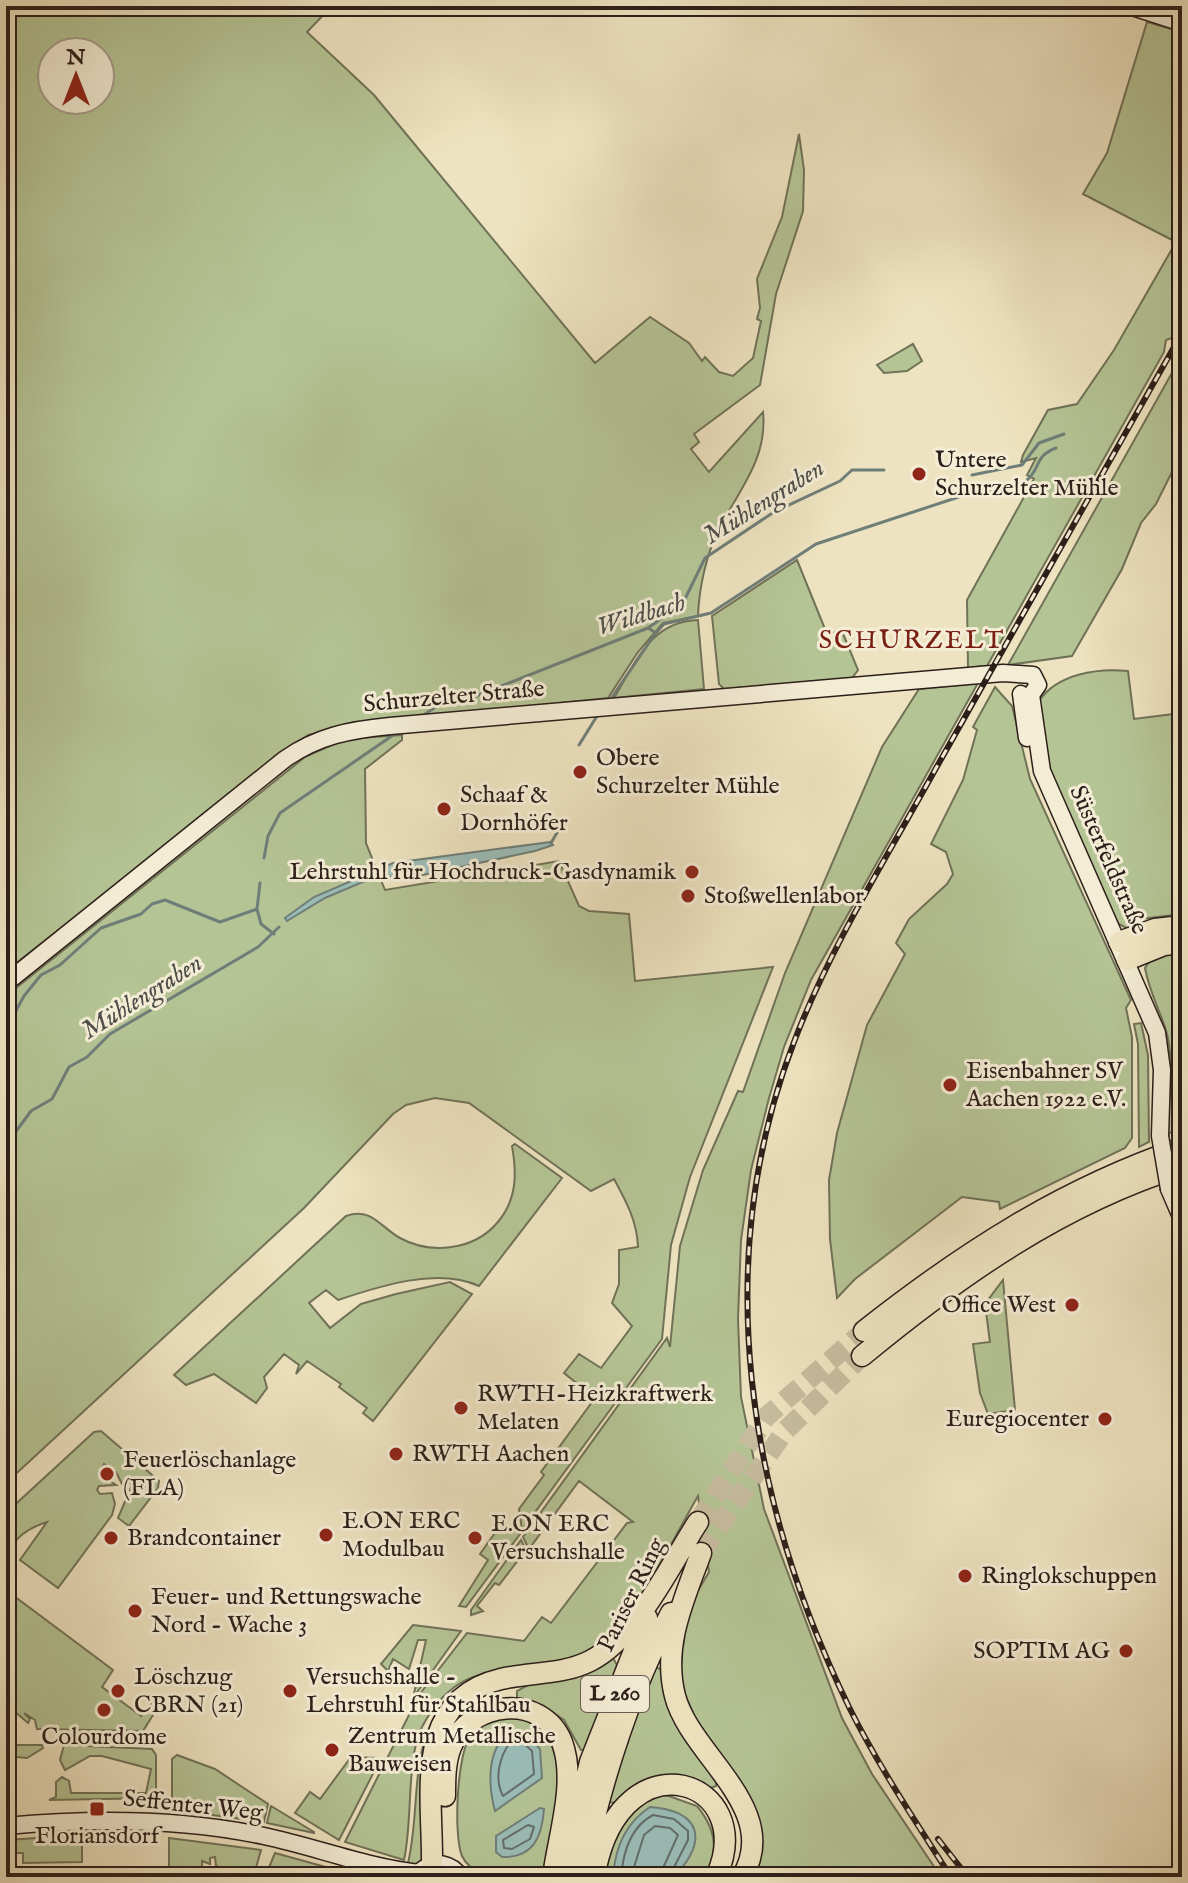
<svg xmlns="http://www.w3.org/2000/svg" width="1188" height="1883" font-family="'IM FELL English',serif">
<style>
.green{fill:#b5c495;stroke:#707258;stroke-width:2;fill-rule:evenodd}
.water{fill:#9bbdb9;stroke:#6f7e79;stroke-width:2}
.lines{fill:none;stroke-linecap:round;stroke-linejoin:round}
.shore{stroke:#646e6a;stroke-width:2}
.stream{stroke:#6f7e79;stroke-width:3}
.highway-tunnel{stroke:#c7bc9f;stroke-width:20;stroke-dasharray:20 10;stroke-linecap:butt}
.secondary-casing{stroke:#2c1f1a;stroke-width:19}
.highway-casing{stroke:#2c1f1a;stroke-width:23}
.secondary{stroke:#f4edd6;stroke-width:16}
.highway{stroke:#eee3c0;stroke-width:20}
.rail-casing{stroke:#2c1f1a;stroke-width:6}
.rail{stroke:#f4edd6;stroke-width:3;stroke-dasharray:9;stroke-linecap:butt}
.secondary-bridge-casing{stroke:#2c1f1a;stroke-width:19;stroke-linecap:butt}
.secondary-bridge{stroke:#f4edd6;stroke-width:16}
.poi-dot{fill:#8f2418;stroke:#f4edd6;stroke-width:3}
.labels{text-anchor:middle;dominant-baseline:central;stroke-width:6;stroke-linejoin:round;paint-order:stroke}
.shield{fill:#f4edd6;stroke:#685d52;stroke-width:2}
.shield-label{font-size:22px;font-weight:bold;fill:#2c1f1a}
.poi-label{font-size:24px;fill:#2c1f1a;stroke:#f4edd6;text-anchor:start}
.street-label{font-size:24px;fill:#2c1f1a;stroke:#f4edd6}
.water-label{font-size:26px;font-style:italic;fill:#4d4e4a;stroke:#f4edd6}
.neighbourhood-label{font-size:26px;letter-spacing:2px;fill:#7a1f14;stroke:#f4edd6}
</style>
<rect width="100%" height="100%" fill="#eee3c0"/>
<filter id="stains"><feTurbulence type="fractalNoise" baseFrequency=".0025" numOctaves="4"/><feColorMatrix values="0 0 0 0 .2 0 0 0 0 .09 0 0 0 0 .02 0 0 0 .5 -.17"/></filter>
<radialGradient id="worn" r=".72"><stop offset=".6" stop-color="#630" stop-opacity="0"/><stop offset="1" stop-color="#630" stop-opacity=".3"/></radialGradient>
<path class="green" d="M6,6h326l-25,26 67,63 221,268 55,-46 39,26 13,18 3,-4 14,15 14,4 20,-18 8,-37 -4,-2 3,-11 -3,-29 25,-62 17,-83 5,36 -1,41 -27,83 -16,91 -66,49 5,8 -8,7 18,23 54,-60c5,47 -25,79 -45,119 -12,25 -19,57 -20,85l-35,7 -25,29 -30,46 -236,24 -64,13 -302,236zM52,52h48v48h-48z
M1147,22l35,10v286l-10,20 -6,2 -2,12 -177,314 -19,2 -1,-68 67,-121 -7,-4 9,-17 -15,4 2,-7 25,-45 29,-6 37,-54 62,-108 -93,-48 24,-41z
M913,344l9,17 -15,10 -23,2 -7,-8z
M1182,355v97l-26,52 -15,19 -19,46 -50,87 -64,9z
M797,560l30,74 15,-3 16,39 -6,8 -128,11 -5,-5 -7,-68z
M698,620l6,69 -90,9c22,-36 37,-77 84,-78z
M1128,671l6,48 48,-6v201l-49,6 -1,11 -17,-9 -63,-141 -13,-80c18,-27 58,-33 89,-30z
M978,683l-167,297 -27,67 -15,51 -18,72 -10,70 -3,79 3,78 23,112 78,209 30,56 69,103h-191l6,-21 -80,-182 7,-58 26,-44 -11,-76c-26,44 -64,128 -107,153 -64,37 -125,-6 -169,78 -16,31 -9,94 -18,133l-59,-18 74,-147 48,-62 57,8 18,-24 9,6 76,-100 6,-1 -54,-41 -50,68 -6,-12 144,-199 3,9 10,-101 23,-76 35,-79 5,1 42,-119 97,-226 37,-58z
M995,687l17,19 18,73 101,221 -5,8 6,29v101l-7,10 -125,61 -1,-7 -37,-5 -107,82 -18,19 -7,-59 -1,-59 8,-47 30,-108 38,-71 -9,-11 13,-24 38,-35 6,-10 -7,-22 -15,-8 32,-64 14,-50 -4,-3z
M402,735v5l-37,29 1,74 19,47 174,-29 20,45 10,5 40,3 6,67 138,-14 -83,210 -19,68 -9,94 -140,191 -3,-21 25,-34 -3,-3 54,-74 -31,-25 15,-19 22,14 31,-42 -20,-23 7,-19v-34l19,-3c-1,-26 -12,-46 -24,-68l-23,12 -122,-88 -34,-5 -29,7 -13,9 -89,94 -298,275v-487l299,-239 40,-18z
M1182,951v176l-14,7c0,-35 8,-73 -3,-107 -7,-20 -16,-37 -20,-59l8,-12z
M1141,1023l7,32 1,87 -10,5 -1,-103 -4,-20z
M515,1144l47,34 -83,108c-42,-19 -99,0 -141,14l-12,-10 -17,13 21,25 31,-24 35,-10 54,-12 22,12 -99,127 -10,-8 4,-5 -28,-21 2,-3 -34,-23 -11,13 3,-9 -15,-11 -20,23 3,11 -11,15 -42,-29 -28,11 -12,-10 172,-159c26,-9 34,11 54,22 31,17 74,12 97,-15 20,-23 20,-49 15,-77z
M1003,1280l12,130 -27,4 -8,-21 -7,-49 17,-2 -5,-38z
M101,1431l58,50 -1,7 -29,38 -11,-8 14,-33 -6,-5 -4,4 -6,-12 -12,-8 -5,10 17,11 -17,1 -2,4 3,4 12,-1 3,11 -3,11 -54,73 -38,-28 27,-38c-19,6 -38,18 -41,41v-50l88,-81z
M502,1523l18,11 -54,73 -7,-1 29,-46 -8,-6z
M521,1540l5,10 -27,35 -4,-2 -18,23 6,5 -12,4v-5z
M6,1590l107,80 -11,17 39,29 13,-16 4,7 -15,24 -106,-2 -2,-9 -11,-7 6,6 -2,4 -22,-19z
M413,1625l48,6 -48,67 13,-58h-8l-9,29 -16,-10 -5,12 -7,-7z
M608,1658h5l4,7 -30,86 -6,-1 -17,-30 -22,-15 -25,-7v-7l11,-6 47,-7z
M653,1666l12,5c4,50 18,71 51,107v8l-8,3c-34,-21 -67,-19 -92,14l-8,-1z
M466,1685l-15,17 -24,117 -5,45 -15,3c17,-62 -5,-143 59,-182z
M505,1716c80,6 49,108 41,161h-61c-9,-5 -19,-12 -23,-21 -9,-22 -5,-106 10,-123 8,-10 21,-14 33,-17z
M6,1745h36l1,3 -16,10 -21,-2z
M64,1745l88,4 4,6v43l-107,2 7,-3v-15l6,-5 7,4 2,12h75l5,-24 -49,-13h-12l-25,14 -5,-10z
M177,1755l38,14 53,35 -4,18 -88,-12 -4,-9v-42z
M351,1757l27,1 1,4 -40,78 -44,-27 15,-21 10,7z
M666,1795l31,11c18,22 24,46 6,71h-102c13,-35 23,-76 65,-82z
M271,1806l43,26v1l-47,-10z
M82,1835v27l-59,1v-10h-13v6h6v4h-8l-1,-23z
M169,1838l92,12 -7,25 -8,-3 -4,5 -26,-11 -1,-9 -5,1v6l-8,-3v16h-33z
M275,1853l87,24h-97z"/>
<path class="water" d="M550,842l3,3 -18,6 -112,24 -51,3 -47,20 -38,23 -2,-3 29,-21 79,-34z
M512,1731l12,2 16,16 2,29 -47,33c-7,-26 -9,-65 17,-80z
M650,1807c51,4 59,33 24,70h-61c2,-29 12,-54 37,-70z
M540,1808l4,1c-2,27 -10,49 -42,48l-6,-5v-16z"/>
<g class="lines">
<path class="shore" d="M520,1740l12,11 2,23 -31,22c-9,-17 -4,-39 8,-55z
M528,1825l6,2 -4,12 -18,10 -8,-1 -1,-8z
M621,1877c2,-24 9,-50 32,-62l21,4 14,12v9l-19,37
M631,1877l13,-42 11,-9 15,2 8,7 -19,42"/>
<path class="stream" d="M972,475l50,-10 17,-22 25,-9
M648,628l8,5 8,-9 47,-11 105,-69 158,-52c18,-1 37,1 52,-11 15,-12 8,-25 30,-33
M610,700l45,-66
M422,716c14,-9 32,-24 49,-18l177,-70 35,-25 22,-45 69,-46 66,-31 12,-11h32
M579,745l18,-29
M551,843l14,-24
M264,858l4,-22 12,-23 119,-82
M257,909l4,15 13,10
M6,1029l18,-33 17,-21 19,-10 41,-37 40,-14 11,-10 13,-4 55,22 37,-13 3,-26
M6,1145l25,-34 21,-12 17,-32 18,-10 23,-23 148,-87 21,-20"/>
<path class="highway-tunnel" d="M698,1522l68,-105 98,-86
M701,1553l83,-121 78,-76"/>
<defs>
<path id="secondary" d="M1129,6l53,17
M1021,694l6,44
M1031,695l11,76 115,262 5,37 -2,66
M6,983l279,-224c33,-23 64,-29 105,-33l613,-53 30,2 5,10 -7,10
M1169,1189l13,30
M6,1826c86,-8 173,-8 258,10 52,11 102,31 155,37
M422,1870c14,-10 29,-7 39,7"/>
<path id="highway" d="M1119,942l36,-13 27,-3
M1127,960l37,-15 18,-2
M864,1331c99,-78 198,-142 318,-183
M862,1356c97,-80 199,-152 320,-190
M701,1553c-17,47 -39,92 -26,143 15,59 108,113 67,181
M445,1796c0,-16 0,-34 6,-49 18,-46 91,-55 111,-5 15,41 -4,94 -9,135
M567,1860l23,-98 57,-144
M432,1864c1,-69 -20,-164 69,-185 30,-7 61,-4 89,-18 47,-24 80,-96 108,-139
M596,1868c28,-134 164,-88 120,9
M581,1877c19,-92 46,-180 90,-264"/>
</defs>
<use href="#secondary" class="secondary-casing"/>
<use href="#highway" class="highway-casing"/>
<use href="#secondary" class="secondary"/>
<use href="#highway" class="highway"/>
<defs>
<path id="rail" d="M938,1839l30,38
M951,1877c-35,-55 -72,-110 -101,-168 -102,-208 -141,-446 -56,-667 36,-95 92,-183 141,-272 82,-146 165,-291 247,-437"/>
</defs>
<use href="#rail" class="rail-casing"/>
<use href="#rail" class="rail"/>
<defs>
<path id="secondary-bridge" d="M1160,1136l9,53"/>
</defs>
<use href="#secondary-bridge" class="secondary-bridge-casing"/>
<use href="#secondary-bridge" class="secondary-bridge"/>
</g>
<g class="poi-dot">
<circle cx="919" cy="474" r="8"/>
<circle cx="580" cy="772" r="8"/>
<circle cx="444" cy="809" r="8"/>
<circle cx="692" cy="872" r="8"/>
<circle cx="688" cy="896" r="8"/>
<circle cx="950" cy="1085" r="8"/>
<circle cx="1072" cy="1305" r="8"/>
<circle cx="461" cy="1408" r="8"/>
<circle cx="1105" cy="1419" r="8"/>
<circle cx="396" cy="1454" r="8"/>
<circle cx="107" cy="1474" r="8"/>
<circle cx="326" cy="1535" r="8"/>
<circle cx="111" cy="1538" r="8"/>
<circle cx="475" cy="1538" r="8"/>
<circle cx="965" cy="1576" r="8"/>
<circle cx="135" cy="1611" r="8"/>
<circle cx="1126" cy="1651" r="8"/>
<circle cx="118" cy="1691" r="8"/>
<circle cx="290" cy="1691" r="8"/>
<circle cx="104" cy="1710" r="8"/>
<circle cx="332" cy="1750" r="8"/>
<rect x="89" y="1801" width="16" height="16" rx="4"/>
</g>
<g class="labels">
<rect class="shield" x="581" y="1676" width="68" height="36" rx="6"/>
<g class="shield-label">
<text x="615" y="1694">L 260</text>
</g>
<g class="poi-label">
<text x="935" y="460">Untere<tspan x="935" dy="28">Schurzelter Mühle</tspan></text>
<text x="596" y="758">Obere<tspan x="596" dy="28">Schurzelter Mühle</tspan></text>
<text x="460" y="795">Schaaf &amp;<tspan x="460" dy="28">Dornhöfer</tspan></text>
<text x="676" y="872" text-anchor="end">Lehrstuhl für Hochdruck-Gasdynamik</text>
<text x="704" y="896">Stoßwellenlabor</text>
<text x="966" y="1071">Eisenbahner SV<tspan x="966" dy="28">Aachen 1922 e.V.</tspan></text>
<text x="1056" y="1305" text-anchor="end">Office West</text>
<text x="477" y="1394">RWTH-Heizkraftwerk<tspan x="477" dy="28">Melaten</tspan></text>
<text x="1089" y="1419" text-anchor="end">Euregiocenter</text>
<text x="412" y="1454">RWTH Aachen</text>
<text x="123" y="1460">Feuerlöschanlage<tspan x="123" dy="28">(FLA)</tspan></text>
<text x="342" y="1521">E.ON ERC<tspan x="342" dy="28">Modulbau</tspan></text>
<text x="491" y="1524">E.ON ERC<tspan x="491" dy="28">Versuchshalle</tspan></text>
<text x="127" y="1538">Brandcontainer</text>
<text x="981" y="1576">Ringlokschuppen</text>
<text x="151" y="1597">Feuer- und Rettungswache<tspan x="151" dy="28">Nord - Wache 3</tspan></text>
<text x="1110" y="1651" text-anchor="end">SOPTIM AG</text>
<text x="134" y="1677">Löschzug<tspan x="134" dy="28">CBRN (21)</tspan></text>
<text x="306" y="1677">Versuchshalle -<tspan x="306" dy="28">Lehrstuhl für Stahlbau</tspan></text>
<text x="348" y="1736">Zentrum Metallische<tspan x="348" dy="28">Bauweisen</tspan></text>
<text x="104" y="1737" text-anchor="middle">Colourdome</text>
<text x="97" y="1836" text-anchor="middle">Floriansdorf</text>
</g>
<g class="street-label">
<text transform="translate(454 697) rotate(-5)">Schurzelter Straße</text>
<text transform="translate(1108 860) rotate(66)">Süsterfeldstraße</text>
<text transform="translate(632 1595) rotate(-64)">Pariser Ring</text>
<text transform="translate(193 1806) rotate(6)">Seffenter Weg</text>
</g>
<g class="water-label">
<text transform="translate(764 502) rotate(-32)">Mühlengraben</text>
<text transform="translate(641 615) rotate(-17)">Wildbach</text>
<text transform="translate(142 997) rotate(-32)">Mühlengraben</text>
</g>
<g class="neighbourhood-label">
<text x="912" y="640">SCHURZELT</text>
</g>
</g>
<rect width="1188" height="1883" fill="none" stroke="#eee3c0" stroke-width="32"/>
<rect x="8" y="8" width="1172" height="1867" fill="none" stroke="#2c1f1a" stroke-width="4"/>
<rect x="16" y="16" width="1156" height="1851" fill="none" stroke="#2c1f1a" stroke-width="2"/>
<g transform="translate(76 76)"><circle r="38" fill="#f4edd6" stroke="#a49b8b" stroke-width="2"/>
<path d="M0-6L14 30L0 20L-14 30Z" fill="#8f2418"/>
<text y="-12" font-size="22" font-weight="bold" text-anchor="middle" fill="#2c1f1a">N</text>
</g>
<rect width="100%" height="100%" filter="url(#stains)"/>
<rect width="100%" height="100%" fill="url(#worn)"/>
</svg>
